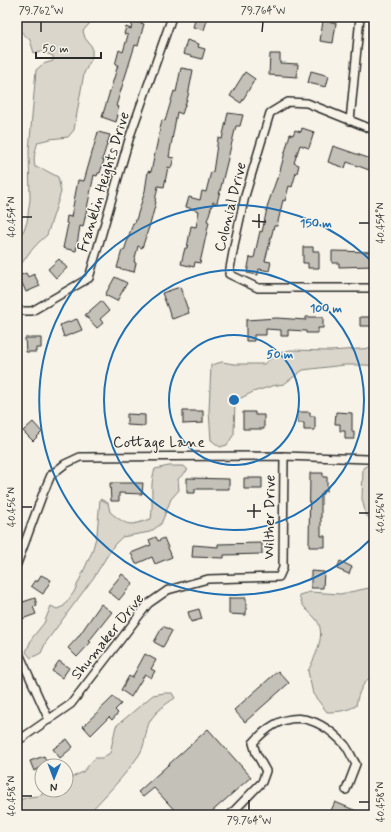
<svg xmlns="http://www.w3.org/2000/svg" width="391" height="832" font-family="Mynerve,sans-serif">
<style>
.green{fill:#dad6cc;stroke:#82807c}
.building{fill:#c4c1b9;stroke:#2b2b2b}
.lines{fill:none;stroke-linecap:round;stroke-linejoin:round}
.minor-casing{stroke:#2b2b2b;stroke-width:10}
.minor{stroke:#f7f3e8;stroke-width:7}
.ticks{fill:none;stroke:#2b2b2b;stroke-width:1.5}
.ring{fill:none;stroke:#1f6fb2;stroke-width:2}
.labels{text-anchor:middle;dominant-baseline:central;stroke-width:3;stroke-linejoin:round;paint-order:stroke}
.street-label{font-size:15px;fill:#2b2b2b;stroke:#f7f3e8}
.centre{fill:#1f6fb2;stroke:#f7f3e8;stroke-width:2}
.ring-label{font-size:12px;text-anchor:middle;font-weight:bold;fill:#1f6fb2;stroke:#f7f3e8;stroke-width:3;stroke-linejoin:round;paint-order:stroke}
.neatline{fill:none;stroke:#2b2b2b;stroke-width:1.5}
.ticks-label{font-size:10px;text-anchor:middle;fill:#2b2b2b}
</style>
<rect width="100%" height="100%" fill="#f7f3e8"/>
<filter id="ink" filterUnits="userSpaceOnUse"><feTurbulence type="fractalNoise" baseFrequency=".025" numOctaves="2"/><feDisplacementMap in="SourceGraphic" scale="8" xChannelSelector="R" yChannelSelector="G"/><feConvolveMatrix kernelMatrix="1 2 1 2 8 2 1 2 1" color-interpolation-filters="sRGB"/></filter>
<g filter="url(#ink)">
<path class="green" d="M17,17h78l-12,14 2,7 7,9v11l-8,15 -10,57 -6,7 -18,2 -12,3c-3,9 -5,16 -3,25l8,2 15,8 3,15 -14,43 -8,7 -10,11 -12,17v-34l6,-4 4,-10 3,-23 -1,-48 7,-81 7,-6 10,-3v-5l-12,-5 -7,2 -4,-13 -13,-12z
M374,348v19l-7,-2h-23l-41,5 -19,14 -12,2 -19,6 -18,9 -1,33 -7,11 -7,2 -9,-7 -2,-29 2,-46 11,-3 12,2h30l12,-10 14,-4 40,1z
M374,431v92l-8,-8 -4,-16 1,-31 10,-6c-1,-12 -7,-21 1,-31z
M169,466h15l4,4 -10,9 1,11 -8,9 -10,25 -11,8 -28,5 -8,8 -20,32 -48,65 -5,11 -10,5 -5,-6 6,-14 12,-15 7,-17 6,3 7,-3 10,-14 18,-40 5,-18 3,-35 8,4 2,9c19,15 18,14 41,7 3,-17 -2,-34 4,-50z
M374,587v87c-11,8 -16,18 -18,32 -10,5 -18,6 -29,6l-14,-18 -5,-23c7,-14 20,-39 7,-53 -9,-10 -12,-9 -16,-23l11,-3 30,2z
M164,693h8l3,5c-9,6 -19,13 -25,23 -5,9 -4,24 -11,34 -15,22 -34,41 -52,60h-70v-14l11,-4 11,-1 10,-6h17v-10l17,-8 12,-14h7l8,-5 6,-27 37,-31z"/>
<path class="building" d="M196,17h12l-4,13 -11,-3z
M133,21l11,3 -6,22 -3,-1 -19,61 3,1 -3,8h2l-2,7 -14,-5 16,-52h-3l4,-15 4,2 5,-17 -4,-1 2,-7 5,2z
M323,21l13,2 -3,20 -13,-2z
M187,40l12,4 -1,3 7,2 -3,10 -19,-5z
M270,54h10v9l18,1 -1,13 -28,-2z
M181,68l12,2 -5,26 -6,18 -5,-2 -8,45 5,1 -3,10 -3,-1 -4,20 -6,-1 -3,15 1,1 -5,19 -9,27 -4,-2 -4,16 2,1 -2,9 -17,-4 5,-18 2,1 9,-28h2l10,-32 3,-20 3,1 11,-52 3,1 9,-30 2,1z
M311,71l18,5 -3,11 -18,-4z
M245,72l10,7 -14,24 -11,-7z
M228,113l15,2 -3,11h-4l-1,4 -18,73 -4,-1 -6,19 2,1 -9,41 -5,-1 -1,5 -13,-3 4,-16h2l4,-22 5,1 3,-16 -13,-4 3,-10 11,3 2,-9 4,1 5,-20h2l5,-34 4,1z
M302,128l12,4 -5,16 -9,-3 -6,18 5,2 -2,8h-1l-4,14 -3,-1 -4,15 -2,-1 -6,26h-3l-9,35 6,1 -2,9 -10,-2 -1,6 -11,-2 3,-16 4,1 6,-27 2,1 6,-28 9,-26h1l12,-44 3,1 2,-5 6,2z
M98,132l12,3 -8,25h2l-4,13h-2l-1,3 -3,-1 -11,52 -3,-1 -4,25 -13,-3 5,-24 -2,-1 1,-7 4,1 7,-37 6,1z
M333,146l41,14v7l-2,4 -25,-9 -2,6 -17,-6z
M303,247h10v4h6v17h-11v-5h-5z
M332,251l42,1v14l-35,1v-4h-7z
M59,259l8,9 -11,10 -8,-9z
M26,273l2,4 6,-3 6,12 -14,6 -7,-16z
M115,277l12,6 -10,18 -12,-6z
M180,287l9,26 -17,6 -10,-26z
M101,301l8,10 -9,8 3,4 -6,5 -12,-13z
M306,317h17v11h-5v5h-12v-2l-18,-1v6h-7v-6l-15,-1v6h-12v6h-8v-21l31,-2 29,2z
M360,317h14v9h-14z
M77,319l5,11 -18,7 -4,-12z
M25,338h16v10h-5v4h-10z
M183,411h20v12l-20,1z
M243,412h12v3h9v14h-21z
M298,412h12v4h5v14h-11v-7h-6z
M336,412l16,1v19h2v7h-9v-8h-5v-7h-5z
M127,414l18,1v11l-18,-1z
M33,422l9,10 -9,9 -10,-10z
M310,473h13v4h4v14h-4v3h-2v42h4v11h-16z
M187,478l42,1v10h-34v4h-8z
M244,478h18v11h-18z
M110,483h33l-1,11 -23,-1v8h-8z
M156,537l2,4 6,-3 8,19 -17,7 -3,-7 -16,7 -5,-11 20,-8 -2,-5z
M262,543v11l-38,1v3l-32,-1 1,-12 25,2v-3z
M340,561l12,6 -3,7 -12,-5z
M311,571l13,1 -1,16h-12z
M122,574l11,9 -14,17 -11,-9z
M41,575l10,5 -8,14 -12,-8 4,-6 2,2z
M35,598l2,8 -4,1 3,7 -14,5 -3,-8 3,-1 -2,-7z
M229,598h17v17l-17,-1z
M101,604l11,8 -23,29 2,1 -14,15 -9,-9 10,-11z
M199,609l3,10 -11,3 -3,-10z
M163,626l9,5 -9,16 -9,-5z
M145,654l11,6 -5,9 4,2 -4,7 -6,-4 -14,23 -10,-7 8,-14 3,2z
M59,661l10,7 -7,10 -10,-7z
M278,671l11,12 -44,39 -11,-12z
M113,697l8,7 -6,6 3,3 -6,7 -3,-3 -18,18 -8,-9z
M208,729l43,48 -43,38h-29l-25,-27 -11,9 -5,-5z
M67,739l6,8 -13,11 -7,-9z
M44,756l4,9 -6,1v1l-8,4 -4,-10z
M335,802l31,13h-37z"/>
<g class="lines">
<defs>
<path id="minor" d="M350,121l10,-104
M374,130l-67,-27 -19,-1 -18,11 -25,83 -10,45 -6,33 29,14h116
M17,311h15l57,-33 41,-142 42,-119
M17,564l25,-68 9,-21 14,-11 15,-7 204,-1 83,3
M17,649l32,71
M17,739l5,-1 49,-34 77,-100 20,-14 40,-11 71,-2 4,-9 1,-112
M230,815l32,-33 4,-11 -10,-18 -3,-10c30,-35 62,-31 92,2 4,5 7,13 11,19l-10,26"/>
</defs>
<use href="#minor" class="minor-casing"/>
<use href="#minor" class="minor"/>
</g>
</g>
<path class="ticks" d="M41,32v-10M262,32l1,-10M22,217h10M252,221l14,1M359,223h10M259,228v-14M22,507h10M247,511h14M359,513h10M254,518v-14M22,796h10M359,802h10M249,810v-10"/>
<g class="ring">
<circle cx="234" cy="400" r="65"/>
<circle cx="234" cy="400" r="130"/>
<path d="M373 537A195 195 0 1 1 373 263"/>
</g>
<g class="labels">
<g class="street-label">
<text transform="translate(104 182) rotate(-73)">Franklin Heights Drive</text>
<text transform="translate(231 207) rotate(-76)">Colonial Drive</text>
<text x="159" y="443">Cottage Lane</text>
<text transform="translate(270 517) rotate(-89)">Wilther Drive</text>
<text transform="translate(108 637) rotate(-51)">Shumaker Drive</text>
</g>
</g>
<circle cx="234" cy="400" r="6" class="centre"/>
<g class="ring-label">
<text x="316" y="227">150 m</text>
<text x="326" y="312">100 m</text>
<text x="280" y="358">50 m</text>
</g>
<rect width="391" height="832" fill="none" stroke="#f7f3e8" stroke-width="44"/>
<g transform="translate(54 778) rotate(181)"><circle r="19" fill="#f7f3e8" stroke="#a5a39c"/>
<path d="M0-3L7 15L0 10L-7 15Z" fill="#1f6fb2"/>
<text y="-6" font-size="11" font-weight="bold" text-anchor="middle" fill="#2b2b2b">N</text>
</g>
<path d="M36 52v6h65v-6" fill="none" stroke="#2b2b2b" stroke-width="2"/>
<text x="42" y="52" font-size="12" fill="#2b2b2b" stroke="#f7f3e8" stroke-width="3" paint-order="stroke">50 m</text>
<rect x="22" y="22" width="347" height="788" class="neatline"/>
<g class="ticks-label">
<text x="41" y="14">79.762°W</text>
<text x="263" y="14">79.764°W</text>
<text transform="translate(11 217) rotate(-90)" y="4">40.454°N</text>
<text transform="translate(380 223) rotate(-90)" y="4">40.454°N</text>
<text transform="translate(11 507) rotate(-90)" y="4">40.456°N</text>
<text transform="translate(380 513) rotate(-90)" y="4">40.456°N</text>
<text transform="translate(11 796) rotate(-90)" y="4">40.458°N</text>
<text transform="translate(380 802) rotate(-90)" y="4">40.458°N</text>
<text x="249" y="824">79.764°W</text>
</g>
</svg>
